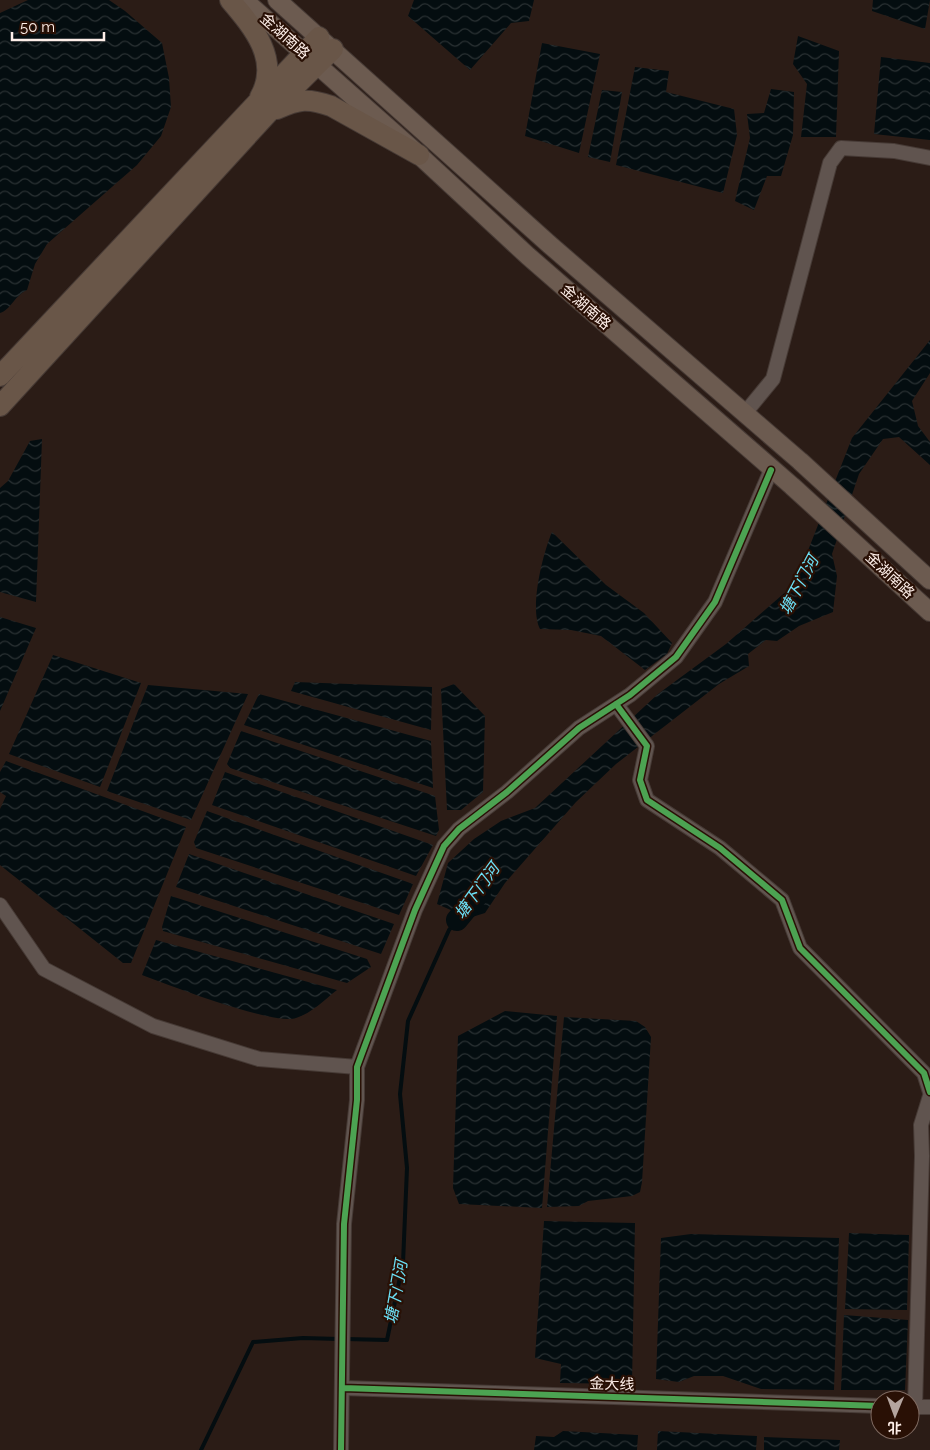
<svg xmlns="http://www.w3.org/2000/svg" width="930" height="1450" font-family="Raleway,'Noto Sans SC',sans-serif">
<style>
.water{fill:url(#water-waves)}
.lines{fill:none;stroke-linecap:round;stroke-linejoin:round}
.stream{stroke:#040d10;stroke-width:4}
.river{stroke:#040d10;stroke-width:22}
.minor-casing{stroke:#463a35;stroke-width:16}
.major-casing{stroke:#463a35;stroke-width:20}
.highway-casing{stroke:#463a35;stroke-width:22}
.minor{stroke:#60544f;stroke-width:14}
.major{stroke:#6c5b50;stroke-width:18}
.highway{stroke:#695648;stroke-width:20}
.cycleway-casing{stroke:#291005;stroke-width:9}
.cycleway{stroke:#4ca352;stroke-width:6}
.labels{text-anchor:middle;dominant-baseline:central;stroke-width:4.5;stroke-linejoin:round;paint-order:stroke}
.street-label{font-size:15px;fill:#feefe9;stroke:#291005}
.water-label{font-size:16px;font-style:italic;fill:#6ce2f8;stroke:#291005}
</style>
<defs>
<pattern id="water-waves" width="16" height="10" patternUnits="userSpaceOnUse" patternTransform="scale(1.25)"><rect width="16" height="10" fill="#040d10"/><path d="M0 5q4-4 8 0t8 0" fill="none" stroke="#2a3133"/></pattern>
</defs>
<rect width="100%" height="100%" fill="#2b1c16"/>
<path class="water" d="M28,0h81l16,11 37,32 7,35 2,29 -10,29 -24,29 -90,79 -12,20 -8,26c-15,8 -15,19 -27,23v-300z
M414,0h120l-5,21 -18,2 -41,47 -62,-54z
M873,0h57l-5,29 -53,-18z
M798,36l41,15 -3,86h-35l6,-53 -14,-20z
M542,43l58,11 -21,99 -54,-17z
M881,57l49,6v77l-56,-6z
M635,67l34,4 -3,21 68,17 3,26 -14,58 -107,-28z
M771,89l23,3 -1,43 -12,41h-14l-13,34 -19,-9 15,-63 -3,-24 17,-1z
M602,90l20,2 -12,70 -22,-5z
M930,340v33l-18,28 6,25 12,16v23l-31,-28 -16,2 -24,35 -27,80 5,22 -4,36 -34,14 -22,15 -11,-1 -18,14 1,12 -30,18 -103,80 -40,38 -71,81 -20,30 -16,5 -32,-14 11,-41 26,-24 27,-18 34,-13 123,-114 68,-50 63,-55 20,-41 43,-110z
M42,439l-6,163 -36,-10v-104l8,-7 22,-40z
M552,532l54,53 38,28 28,30 -5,11 -22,16 -44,-34 -30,-6 -31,-1c-11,-21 3,-76 12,-97z
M0,617l36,11 -36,83z
M53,655l88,28 -41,104 -91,-33z
M295,682l137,5 -1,43 -140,-39z
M454,684l31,32 -2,76 -22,18h-14l-6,-121z
M148,685l100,9 -57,126 -84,-29z
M259,694l172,47 2,47 -189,-63z
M241,731l194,65 4,34 -3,6 -206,-68 -3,-4z
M6,761l180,66 -55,136h-8l-123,-98v-56l6,-13 -6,-4v-20z
M225,772l208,73 -17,31 -204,-71z
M207,811l206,73 -14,31 -203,-67 -2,-6z
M189,854l205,70 -13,30 -205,-67z
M171,896l196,63 4,8 -24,16 -184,-52 -1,-4z
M156,940l181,50c-13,10 -25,23 -41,28 -22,8 -127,-33 -154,-43z
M505,1011l52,5 -15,192 -83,-4 -6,-16 5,-152z
M564,1017l72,4 9,6 6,10 -9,145 -2,10 -8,4 -44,5 -9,5 -32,1z
M544,1221l91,2 -3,161 -72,-1 1,-19 -26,-6z
M849,1233l60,2 -2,75 -62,-1z
M691,1234l148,4 -5,152 -73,-1 -38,-13h-29l-15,6 -23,-3 5,-141z
M844,1315l64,5 -3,70h-64z
M563,1431l75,4 -1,15h-103l2,-14 18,1z
M658,1431l99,5 -1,14h-99z
M764,1437l76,3 -1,10h-75z"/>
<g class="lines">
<path class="stream" d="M346,1339l41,1 16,-77 4,-95 -7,-74 8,-73 41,-91 8,-10
M201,1450l52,-108 50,-4 36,1"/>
<path class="river" d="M457,920l23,-28"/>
<defs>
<path id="minor" d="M745,413l28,-34 57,-216 11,-15 53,3 36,7
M616,704l31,42 -7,34 7,20 73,48 62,52 18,48 124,125 6,19
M0,905l44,64 109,57 106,33 98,8
M343,1388l537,18
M910,1407h20
M915,1407l7,-251 -1,-31 9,-29
M341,1450l3,-226 13,-124v-33l58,-157 29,-64 15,-17 48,-37 72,-64 51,-33 46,-38 39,-55 56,-132"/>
<path id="major" d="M244,0l175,155 109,101 264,230 138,126
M277,0l273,245 250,216 130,119"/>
<path id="highway" d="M230,0c23,27 51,60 30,97
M277,109c22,-10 31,-11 54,-3l88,49
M0,376l319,-339
M0,406l268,-293 65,-64"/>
</defs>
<use href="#minor" class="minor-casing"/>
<use href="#major" class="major-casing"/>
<use href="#highway" class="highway-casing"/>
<use href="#minor" class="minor"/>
<use href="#major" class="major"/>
<use href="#highway" class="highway"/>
<defs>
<path id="cycleway" d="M616,704l31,42 -7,34 7,20 73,48 62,52 18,48 124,125 6,19
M343,1388l537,18
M341,1450l3,-226 13,-124v-33l58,-157 29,-64 15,-17 48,-37 72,-64 51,-33 46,-38 39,-55 56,-132"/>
</defs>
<use href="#cycleway" class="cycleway-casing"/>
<use href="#cycleway" class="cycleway"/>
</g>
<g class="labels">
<g class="street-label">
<text transform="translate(285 36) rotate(42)">金湖南路</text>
<text transform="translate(586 307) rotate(41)">金湖南路</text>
<text transform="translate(890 575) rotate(43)">金湖南路</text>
<text transform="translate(612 1384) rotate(2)">金大线</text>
</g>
<g class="water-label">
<text transform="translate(799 585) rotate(-62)">塘下门河</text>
<text transform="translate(477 891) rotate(-54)">塘下门河</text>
<text transform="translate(396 1292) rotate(-80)">塘下门河</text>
</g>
</g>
<g transform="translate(895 1415) rotate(181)"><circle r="24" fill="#291005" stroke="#7e6960"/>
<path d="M0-4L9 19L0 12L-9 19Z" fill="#b4a59f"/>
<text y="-8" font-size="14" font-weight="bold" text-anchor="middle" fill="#feefe9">北</text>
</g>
<path d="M12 32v8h92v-8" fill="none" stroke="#feefe9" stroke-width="2.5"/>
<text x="20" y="32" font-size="15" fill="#feefe9" stroke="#291005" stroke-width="4" paint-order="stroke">50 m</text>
</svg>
